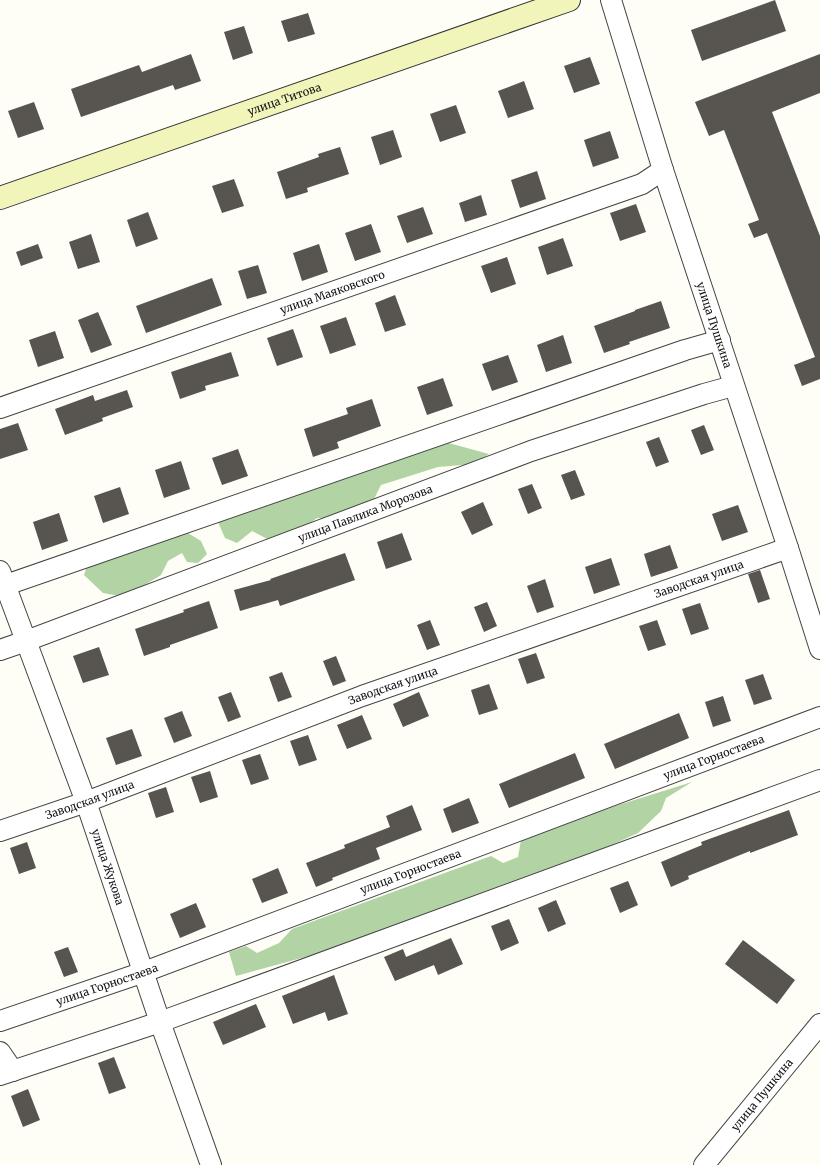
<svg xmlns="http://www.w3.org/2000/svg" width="820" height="1165" font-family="Merriweather,serif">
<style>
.forest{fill:#b2d4a4}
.building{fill:#58544f}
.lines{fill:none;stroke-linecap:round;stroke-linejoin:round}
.street-casing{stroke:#444;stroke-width:22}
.secondary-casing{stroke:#333;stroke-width:24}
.street{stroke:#fff;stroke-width:20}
.secondary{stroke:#f2f5ba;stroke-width:22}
.labels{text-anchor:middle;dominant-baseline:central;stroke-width:4;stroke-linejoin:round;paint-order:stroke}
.street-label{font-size:11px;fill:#111;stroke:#fff}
</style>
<rect width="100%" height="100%" fill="#fefef6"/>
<path class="forest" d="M445,442l44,12 -15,10 -36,3 -57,18 -9,18 -35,16 -20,-1 -20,15 -26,8 -19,-10 -15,12 -12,-5 -7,-16z
M188,533l13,8 6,13 -9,9 -11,-1 -5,-9 -14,8 -7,14 -36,22 -22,-4 -19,-18 4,-12 87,-27z
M692,782l-26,16 -5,13 -23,22 -56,25 -229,86 -117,32 -7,-24 17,-6 11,7 22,-10 13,-14 199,-73 12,7 15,-6 3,-17 91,-33z"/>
<path class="building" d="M775,0l11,31 -84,30 -11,-31z
M308,13l7,21 -27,8 -7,-21z
M244,26l9,27 -20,7 -9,-28z
M191,54l10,27 -26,9 -2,-5 -92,32 -10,-28 68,-24 3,7z
M820,54v39l-48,19 48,124v143l-18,7 -8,-21 21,-8 -48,-124 -13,5 -6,-14 11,-4 -35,-90 -15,6 -14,-34z
M590,57l10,27 -26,9 -10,-27z
M524,81l10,28 -26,9 -10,-27z
M34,102l10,27 -26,9 -10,-27z
M456,105l10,28 -26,9 -10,-28z
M393,130l9,27 -22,8 -9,-28z
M610,131l9,27 -26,9 -9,-27z
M340,147l9,27 -42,14 1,4 -22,7 -9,-27 42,-15 -1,-3z
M537,171l9,28 -26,9 -9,-28z
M234,179l10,27 -22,7 -10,-27z
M481,195l6,20 -22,7 -6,-19z
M636,204l10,28 -26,9 -10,-28z
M423,207l10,27 -26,9 -10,-27z
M148,212l10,27 -22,8 -9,-27z
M371,224l10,28 -26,9 -10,-28z
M91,234l9,28 -22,7 -9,-27z
M563,238l10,28 -26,9 -9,-28z
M38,244l5,14 -22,8 -5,-14z
M319,244l9,28 -26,9 -9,-28z
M507,257l9,27 -25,9 -10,-27z
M258,265l9,28 -20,6 -9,-28z
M212,278l10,27 -76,28 -10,-27z
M395,295l11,30 -21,7 -10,-29z
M661,301l9,27 -41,14 1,2 -26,9 -10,-27 41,-15v-1z
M98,312l14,33 -21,8 -13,-33z
M346,317l10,28 -26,9 -10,-28z
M293,329l10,28 -26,9 -10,-28z
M55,331l9,27 -26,9 -9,-27z
M563,335l9,28 -26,9 -9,-27z
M231,352l8,24 -34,10 1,4 -26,9 -9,-27z
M508,355l10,27 -26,9 -10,-27z
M443,378l10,28 -26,9 -10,-28z
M127,390l6,17 -31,11 1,3 -38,14 -10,-26 38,-14 2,6z
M372,399l9,27 -44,16 2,6 -26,9 -9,-28 44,-15 -2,-6z
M18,423l10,27 -28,9v-30z
M704,425l10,25 -13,5 -10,-25z
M659,437l10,25 -13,5 -10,-25z
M238,449l10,27 -26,9 -10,-27z
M181,461l9,28 -26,9 -9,-28z
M575,470l10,25 -14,5 -10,-25z
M532,484l10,24 -14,6 -10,-25z
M120,487l9,27 -26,9 -9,-27z
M483,502l10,23 -21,10 -11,-23z
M738,505l10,27 -26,9 -10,-27z
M59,513l9,28 -26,9 -9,-28z
M402,533l10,27 -26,9 -9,-27z
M670,545l8,23 -27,9 -7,-23z
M345,553l10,27 -75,26 -2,-6 -38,11 -6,-21 37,-10 -1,-1z
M611,558l9,27 -26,9 -9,-27z
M760,570l10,29 -12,4 -10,-29z
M545,579l9,28 -17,6 -10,-27z
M209,601l9,27 -48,17v2l-26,9 -9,-27 49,-17 -1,-2z
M487,602l10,24 -13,6 -10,-25z
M700,603l9,26 -18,6 -9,-26z
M430,620l10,25 -13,5 -10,-25z
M657,620l9,25 -18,6 -9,-25z
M99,647l10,28 -26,8 -10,-27z
M536,653l9,25 -18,6 -9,-25z
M336,656l10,25 -13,5 -10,-25z
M282,672l10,25 -14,5 -9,-25z
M763,674l9,25 -18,6 -9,-25z
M489,684l9,25 -19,6 -8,-25z
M231,692l10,25 -13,5 -10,-25z
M419,692l10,24 -26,11 -10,-23z
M723,696l8,25 -18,6 -8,-25z
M182,711l10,25 -18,7 -10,-25z
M679,713l10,25 -74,31 -11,-25z
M362,715l10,24 -25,10 -10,-24z
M132,729l10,27 -26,9 -10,-27z
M308,735l9,25 -18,6 -9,-25z
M575,753l10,25 -76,30 -10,-24z
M260,754l9,25 -18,6 -9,-25z
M210,771l8,26 -18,6 -9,-26z
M166,787l8,25 -18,6 -8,-25z
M469,798l10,25 -27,10 -9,-24z
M412,805l10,25 -46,18 4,11 -48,19 1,2 -17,7 -10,-24 39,-15 -1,-3 46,-18 -4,-11z
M789,810l9,25 -48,18v-2l-62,25 1,3 -18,8 -10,-25 41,-17 -1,-3z
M27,842l9,26 -17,6 -9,-26z
M278,868l10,25 -26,10 -10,-24z
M628,881l10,24 -18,8 -10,-25z
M556,900l10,24 -18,8 -10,-24z
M196,903l10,24 -26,11 -10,-24z
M509,919l10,24 -18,8 -10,-25z
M451,938l12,26 -25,11 -4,-10 -39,16 -11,-24 19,-8 3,8z
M743,940l52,40 -18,24 -52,-40z
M68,947l10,25 -14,5 -10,-25z
M334,975l14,39 -20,7 -3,-9 -32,12 -11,-28z
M256,1004l10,23 -43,18 -10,-23z
M114,1057l12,31 -17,6 -11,-31z
M28,1089l12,31 -17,7 -12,-31z"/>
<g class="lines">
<defs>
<g id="street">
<path id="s1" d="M611,0l52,170 125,378 32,101"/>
<path id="s2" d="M0,408l642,-224 21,-14"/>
<path id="s3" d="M0,571l86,231 74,220 51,143"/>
<path d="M0,587l685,-237 35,-10"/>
<path id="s4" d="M0,650l26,-9 505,-190 173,-57 29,-8"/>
<path id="s5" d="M0,831l86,-29 276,-106 426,-148"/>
<path id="s6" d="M0,1021l144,-49 676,-255"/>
<path d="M0,1052l13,19"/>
<path d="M0,1075l160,-53 660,-242"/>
<path id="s7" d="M704,1165l116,-141"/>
</g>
<g id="secondary">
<path id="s8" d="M0,198l569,-198"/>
</g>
</defs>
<use href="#street" class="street-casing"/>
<use href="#secondary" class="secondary-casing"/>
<use href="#street" class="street"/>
<use href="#secondary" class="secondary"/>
</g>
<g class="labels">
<g class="street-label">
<text stroke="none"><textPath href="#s8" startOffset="301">улица Титова</textPath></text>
<text stroke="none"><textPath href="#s2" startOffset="352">улица Маяковского</textPath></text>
<text stroke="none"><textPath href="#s1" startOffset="341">улица Пушкина</textPath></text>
<text stroke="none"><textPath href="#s4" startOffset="390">улица Павлика Морозова</textPath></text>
<text stroke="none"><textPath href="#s5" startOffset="743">Заводская улица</textPath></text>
<text stroke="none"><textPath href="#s5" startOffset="419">Заводская улица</textPath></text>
<text stroke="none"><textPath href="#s6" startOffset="761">улица Горностаева</textPath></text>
<text stroke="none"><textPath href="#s5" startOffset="95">Заводская улица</textPath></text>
<text stroke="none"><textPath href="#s3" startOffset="315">улица Жукова</textPath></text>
<text stroke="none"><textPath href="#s6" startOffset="437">улица Горностаева</textPath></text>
<text stroke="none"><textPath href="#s6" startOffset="113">улица Горностаева</textPath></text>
<text stroke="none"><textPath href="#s7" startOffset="91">улица Пушкина</textPath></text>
</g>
</g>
</svg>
